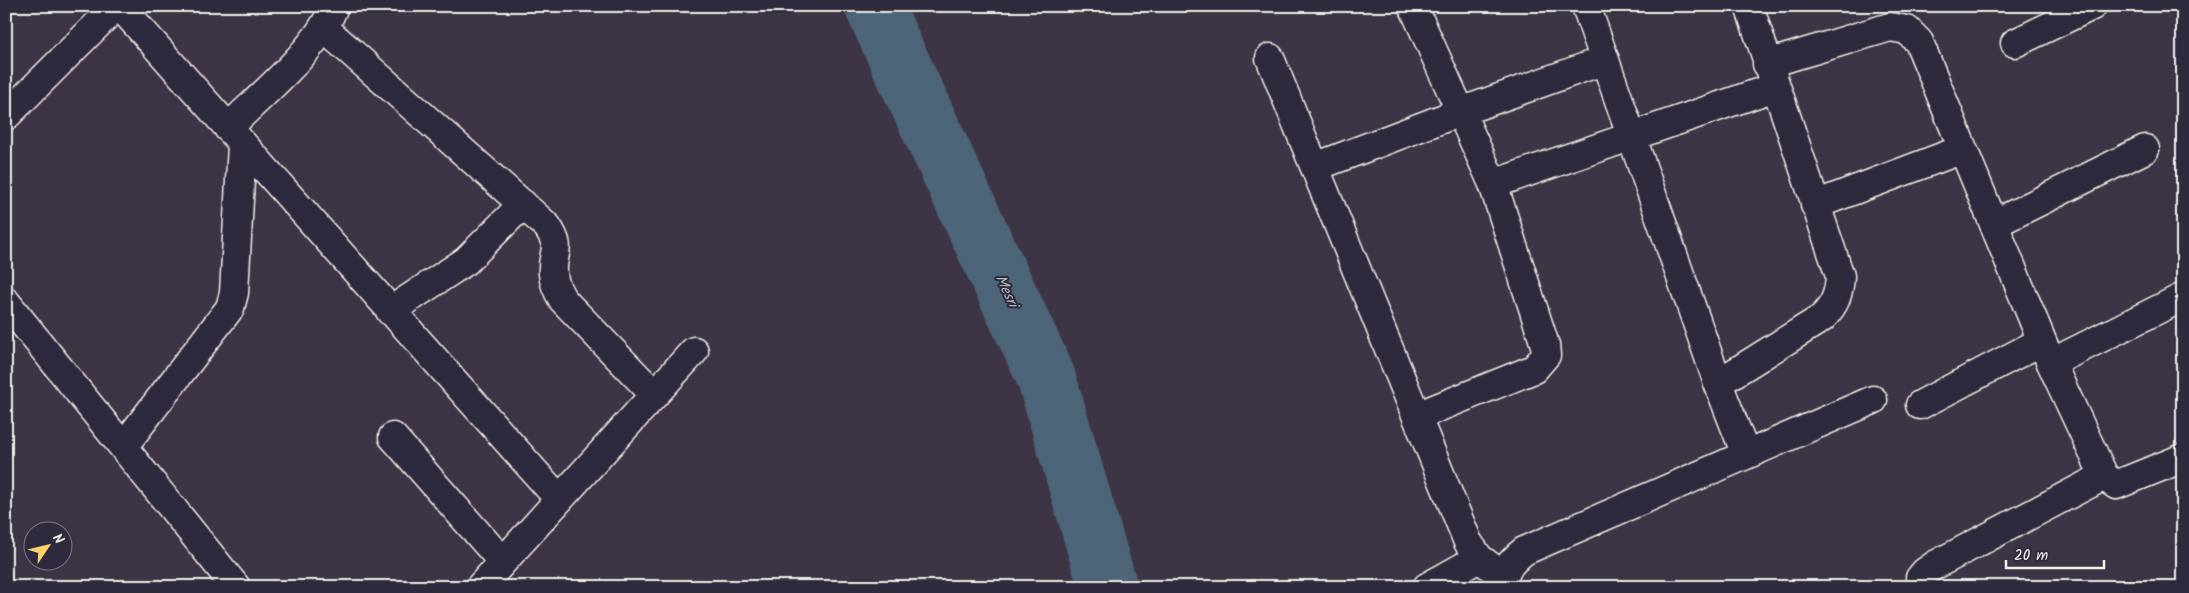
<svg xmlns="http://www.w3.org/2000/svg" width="2189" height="593" font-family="Kalam,sans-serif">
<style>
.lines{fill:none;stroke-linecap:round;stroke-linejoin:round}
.river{stroke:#4e6578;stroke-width:59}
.minor-casing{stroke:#f4f1e8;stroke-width:31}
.minor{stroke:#2f2a3d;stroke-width:28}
.labels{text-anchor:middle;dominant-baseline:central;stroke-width:4;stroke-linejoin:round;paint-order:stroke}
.water-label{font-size:15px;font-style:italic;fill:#b2b9bb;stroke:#2f2a3d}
</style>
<rect width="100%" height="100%" fill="#3d3445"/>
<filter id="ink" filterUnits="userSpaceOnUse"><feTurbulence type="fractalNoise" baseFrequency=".02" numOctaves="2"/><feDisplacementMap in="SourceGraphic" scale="10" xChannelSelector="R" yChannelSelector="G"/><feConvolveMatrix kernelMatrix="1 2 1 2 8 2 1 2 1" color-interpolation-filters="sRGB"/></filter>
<g filter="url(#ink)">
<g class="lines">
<path class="river" d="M874,6l172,371 62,210"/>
<defs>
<path id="minor" d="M120,6l439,493
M1413,6l80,178 52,161 1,10 -12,14 -117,47
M1586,6l132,377 28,72
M324,28l223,198c17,25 4,25 6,48 1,10 5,18 10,26l91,94
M2015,43l77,-37
M1270,58l198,484 11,16 24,18
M1767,64l123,-37 17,3 12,12 132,321 53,113
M6,116l110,-110
M228,128c32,-32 91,-80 106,-122
M1315,167l145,-55 145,-52
M1493,184l282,-97
M1815,205l148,-56
M1994,224l151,-75
M6,302l230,285
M390,311l76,-50 57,-57
M2051,363l132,-66
M1718,383l104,-65c13,-13 17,-24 18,-42l-91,-270
M1920,405l122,-64
M393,437l109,124
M123,447l107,-139 4,-15 8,-149
M480,587l214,-236
M1427,587l52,-29
M1504,587c-2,-17 8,-26 20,-36l349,-151
M1921,587l-1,-9 5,-6 10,-7 169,-89 12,9 67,-27"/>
</defs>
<use href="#minor" class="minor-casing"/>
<use href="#minor" class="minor"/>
</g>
</g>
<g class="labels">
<g class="water-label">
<text transform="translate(1006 291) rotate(65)">Mesri</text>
</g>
</g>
<rect width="2189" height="593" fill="none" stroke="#2f2a3d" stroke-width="25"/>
<rect x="12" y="12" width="2164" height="568" fill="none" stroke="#f4f1e8" stroke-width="2" filter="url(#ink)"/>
<g transform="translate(48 546) rotate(55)"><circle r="24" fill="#2f2a3d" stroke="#7e7a81"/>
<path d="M0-4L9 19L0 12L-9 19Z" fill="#ffd166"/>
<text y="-8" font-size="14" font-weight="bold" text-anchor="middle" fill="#f4f1e8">N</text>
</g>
<path d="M2006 560v8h98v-8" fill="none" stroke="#f4f1e8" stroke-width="2.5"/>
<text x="2014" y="560" font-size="15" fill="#f4f1e8" stroke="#2f2a3d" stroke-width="4" paint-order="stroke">20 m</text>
</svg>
